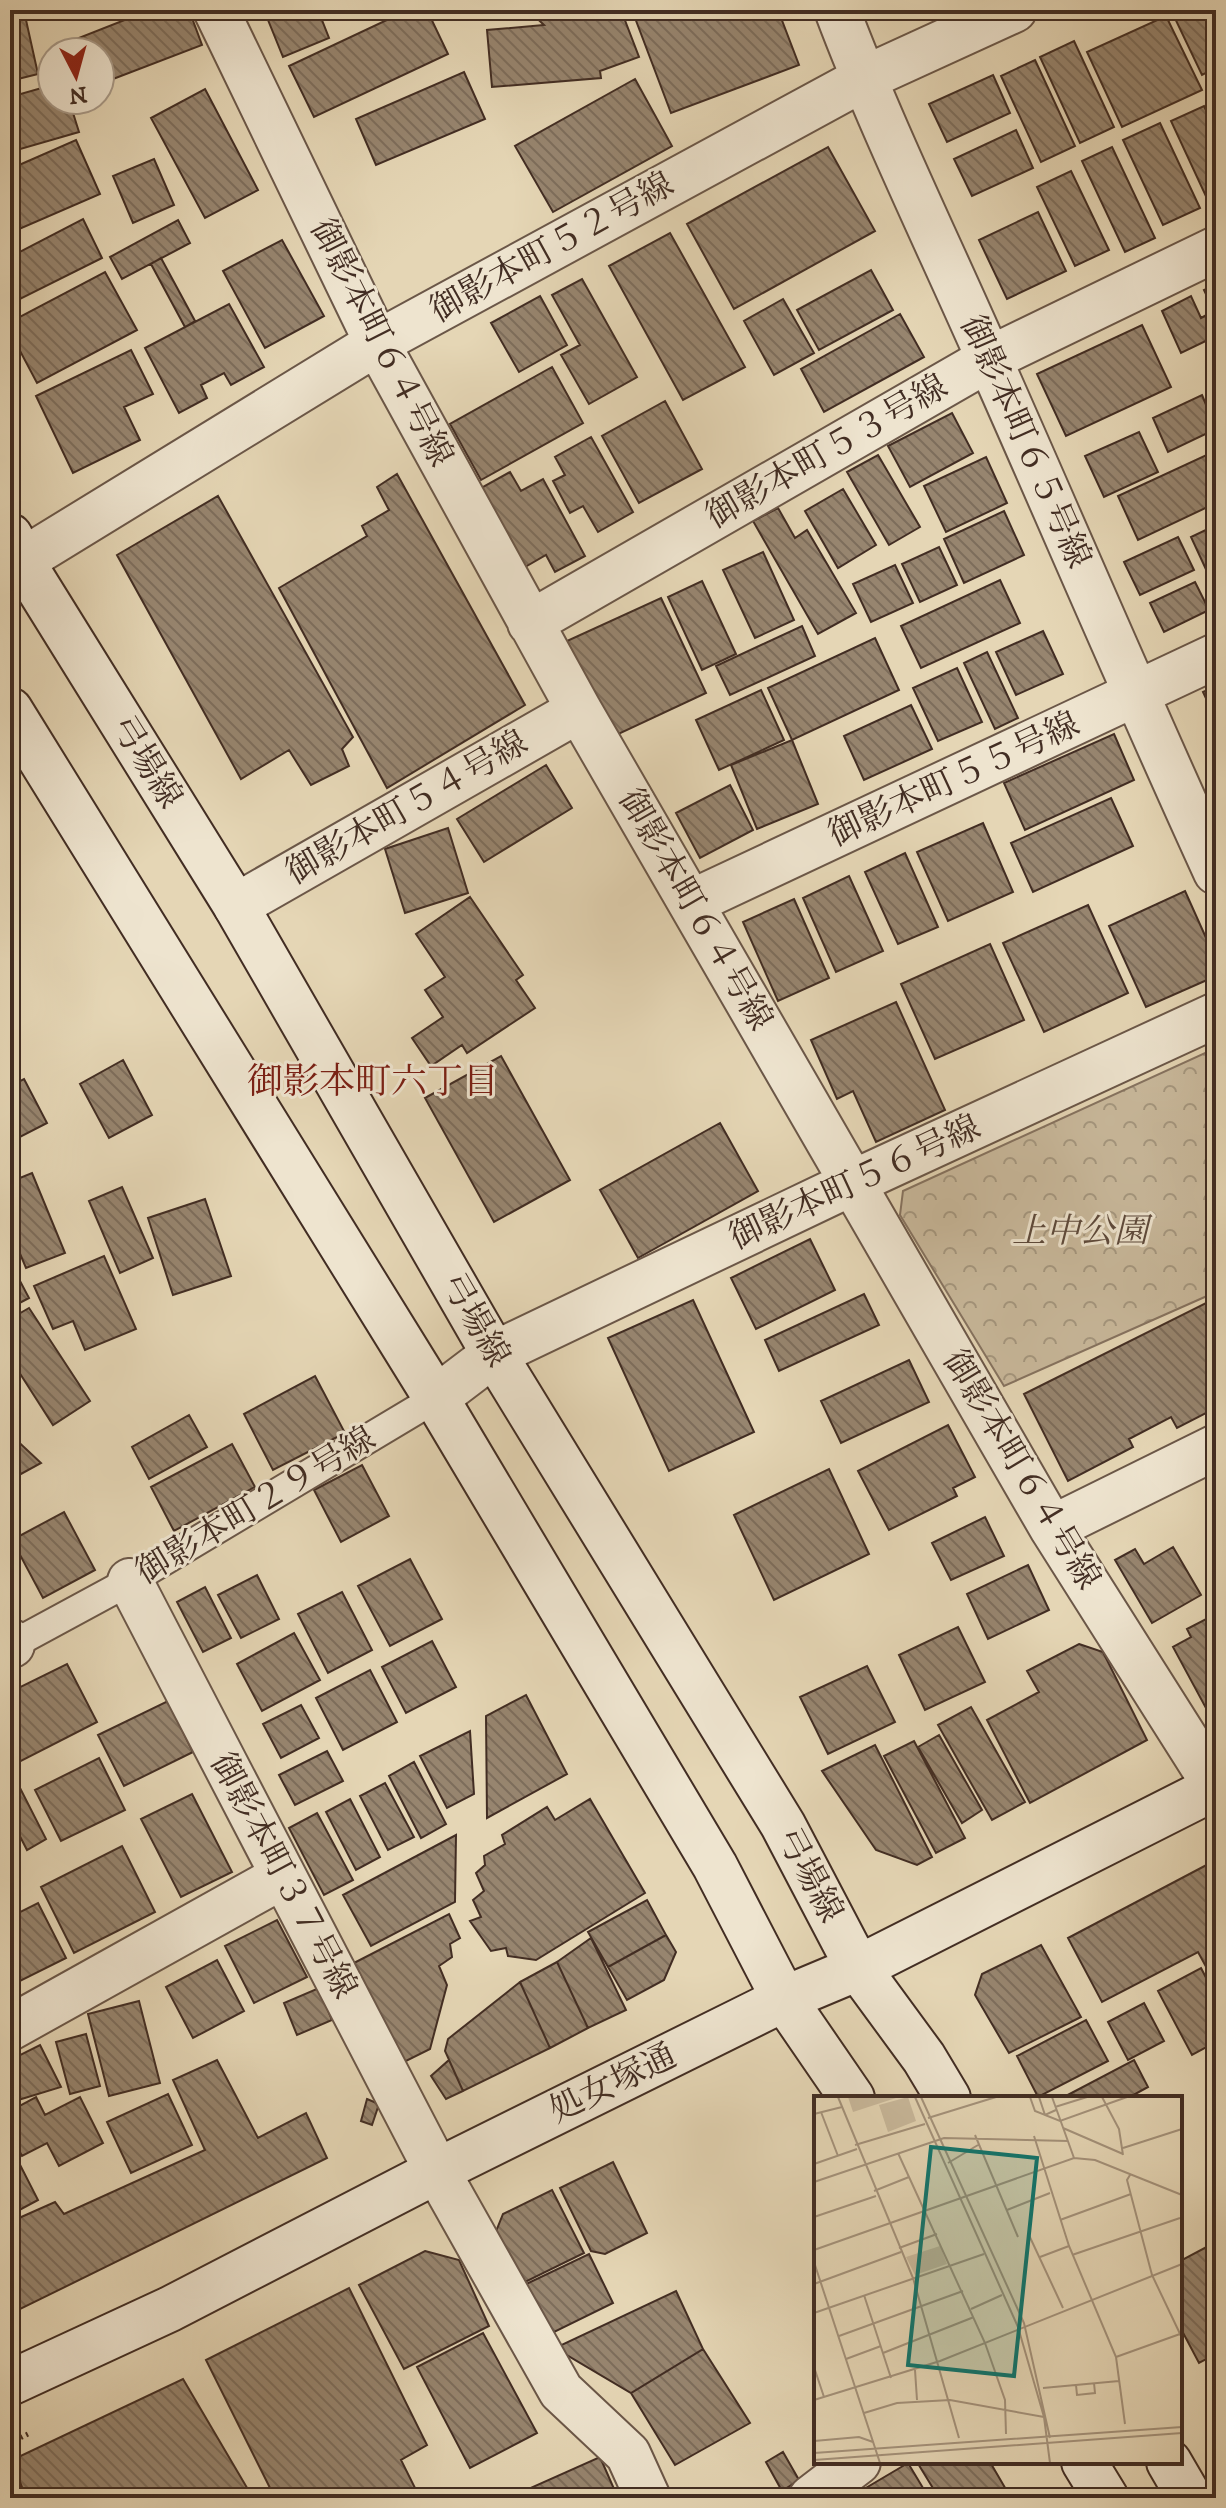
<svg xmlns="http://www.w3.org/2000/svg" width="1226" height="2508" font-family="'IM FELL DW Pica','Noto Serif JP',serif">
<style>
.park{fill:url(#park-crowns);stroke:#867360;stroke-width:2}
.building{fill:url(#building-back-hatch);stroke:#422d23;stroke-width:2}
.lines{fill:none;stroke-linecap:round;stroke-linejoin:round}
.lane-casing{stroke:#6b5748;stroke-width:32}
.street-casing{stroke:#6b5748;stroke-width:48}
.secondary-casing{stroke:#422d23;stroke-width:48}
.path{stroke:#422d23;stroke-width:5;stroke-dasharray:2 4;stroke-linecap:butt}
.lane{stroke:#eee4cf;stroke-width:28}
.street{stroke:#eee4cf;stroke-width:44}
.secondary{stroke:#eee4cf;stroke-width:44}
.labels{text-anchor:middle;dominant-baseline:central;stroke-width:6;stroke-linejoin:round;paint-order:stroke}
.street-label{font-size:34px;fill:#422d23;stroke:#eee4cf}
.park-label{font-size:34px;font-style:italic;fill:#5d493b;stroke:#eee4cf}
.neighbourhood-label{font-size:36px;fill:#7a1f14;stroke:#eee4cf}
.inset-road{fill:none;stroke:#a4927b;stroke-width:2}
.view{fill:#0f766e;fill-opacity:0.15;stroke:#0f766e;stroke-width:4}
.inset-edge{fill:none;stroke:#422d23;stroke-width:4}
</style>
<defs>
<pattern id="park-crowns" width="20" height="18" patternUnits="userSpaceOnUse" patternTransform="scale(2)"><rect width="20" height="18" fill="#c9b99c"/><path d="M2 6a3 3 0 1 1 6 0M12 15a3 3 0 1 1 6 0" fill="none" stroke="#a5977f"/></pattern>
<pattern id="building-back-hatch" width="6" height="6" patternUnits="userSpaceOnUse" patternTransform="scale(2)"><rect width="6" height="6" fill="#97856f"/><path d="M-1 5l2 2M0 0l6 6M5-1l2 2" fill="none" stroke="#7d6d5b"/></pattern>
</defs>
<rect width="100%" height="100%" fill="#e5d6b5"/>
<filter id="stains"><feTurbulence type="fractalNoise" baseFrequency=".0025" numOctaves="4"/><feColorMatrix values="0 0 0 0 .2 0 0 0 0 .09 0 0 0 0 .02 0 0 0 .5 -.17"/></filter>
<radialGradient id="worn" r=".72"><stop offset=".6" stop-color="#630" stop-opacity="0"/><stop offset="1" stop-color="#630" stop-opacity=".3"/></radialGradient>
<path class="park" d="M1216,1048v244l-212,94 -104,-171 3,-24z"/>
<path class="building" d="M10,10h21l2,8 -7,2 12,54 -28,7z
M150,10h39l13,35 -102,39v-32h-30l-4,-9z
M264,10h54l11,28 -46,19z
M408,10h19l21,44 -134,63 -25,-51z
M528,10h93l18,47 -39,14 1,7 -109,9 -5,-57 57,-5z
M632,10h146l21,55 -128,48z
M1171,10h37l8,16v42l-14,7z
M1166,16l36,74 -80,37 -35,-75z
M1074,41l40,86 -34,16 -40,-86z
M1035,60l40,86 -34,16 -40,-86z
M464,72l21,47 -109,46 -20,-46z
M993,75l17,38 -63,29 -18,-38z
M635,79l37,67 -119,66 -38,-66z
M52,85v15h17l10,32 -69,20v-55z
M205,89l53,101 -53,28 -54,-100z
M1204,106l12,26v70l-6,3 -39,-84z
M1160,123l40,85 -37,17 -40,-85z
M1016,130l17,38 -61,28 -18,-37z
M76,140l24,54 -90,39v-64z
M828,147l47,84 -141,78 -47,-85z
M1112,147l43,91 -30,14 -43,-91z
M154,159l20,46 -41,18 -20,-47z
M1071,171l38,79 -34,16 -38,-79z
M1038,212l28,59 -59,28 -28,-59z
M83,219l19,39 -92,46v-47z
M178,220l12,23 -68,36 -12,-22z
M670,233l75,134 -62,33 -74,-134z
M282,240l42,76 -59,32 -42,-77z
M161,258l34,63 -10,6 -34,-63z
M871,270l22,40 -74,40 -22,-40z
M105,272l32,58 -100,53 -27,-51v-10z
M582,279l55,98 -48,27 -28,-49 19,-10 -28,-50z
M1216,285v51l-35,17 -19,-42 29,-15 10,22 13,-7 -10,-21z
M540,296l27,49 -48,27 -28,-49z
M783,299l31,54 -40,22 -30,-54z
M229,304l35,63 -33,18 -7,-12 -23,12 6,13 -28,15 -34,-65z
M900,314l24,43 -100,55 -23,-43z
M1142,325l29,62 -105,49 -29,-62z
M131,350l22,44 -29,13 16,33 -67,33 -37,-77z
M552,367l31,56 -102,57 -31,-56z
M1202,395l14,34 -48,23 -15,-34z
M665,401l37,68 -63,34 -37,-67z
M952,413l21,40 -63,34 -22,-41z
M1139,432l19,40 -54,25 -19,-41z
M591,437l42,75 -35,20 -15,-26 -13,7 -17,-32 12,-6 -10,-18z
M1213,452l3,6v45l-78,37 -20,-44z
M878,455l42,72 -31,18 -42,-73z
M986,457l21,46 -61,29 -22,-46z
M510,472l11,19 22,-12 42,77 -30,16 -9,-17 -26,15 -44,-79z
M397,474l128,231 -138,83 -108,-200 88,-52 -5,-10 27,-16 -12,-23z
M843,489l33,56 -38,23 -33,-57z
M218,496l135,241 -11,12 7,17 -38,19 -22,-35 -48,29 -124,-224z
M778,508l17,30 12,-8 49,83 -38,21 -65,-113z
M1004,511l20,44 -60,28 -20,-44z
M1214,526l2,4v61l-25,-54z
M1178,537l16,33 -54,25 -16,-33z
M939,547l18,38 -37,17 -18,-38z
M763,552l31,68 -39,18 -32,-68z
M895,565l18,38 -42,19 -18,-38z
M1000,580l20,43 -99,45 -20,-42z
M702,581l34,73 -34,16 -34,-73z
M1195,582l14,28 -45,22 -14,-29z
M661,598l45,95 -94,44 -45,-96z
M802,626l13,30 -85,39 -14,-29z
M1043,631l20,43 -47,21 -20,-43z
M875,638l24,52 -107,50 -24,-52z
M987,652l31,66 -23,11 -31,-66z
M957,668l25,54 -44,19 -25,-53z
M1216,686v20l-5,3 -8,-17z
M761,690l23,50 -65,30 -23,-50z
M911,705l21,44 -68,31 -20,-44z
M1114,734l20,46 -109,50 -21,-47z
M792,740l26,64 -61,25 -26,-64z
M546,765l26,43 -88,54 -27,-43z
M730,785l23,45 -53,28 -24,-45z
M1111,798l22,48 -100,46 -22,-49z
M983,823l30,69 -65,29 -31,-69z
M448,828l20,65 -63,20 -20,-64z
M905,853l33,74 -40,17 -33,-72z
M849,876l34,75 -47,21 -33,-74z
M1185,891l31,69v16l-70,31 -37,-81z
M470,897l53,78 -7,5 19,28 -68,45 -5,-8 -31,21 -19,-28 31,-21 -18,-27 20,-13 -29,-43z
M794,899l35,79 -51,23 -35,-79z
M1088,905l40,88 -84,39 -41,-89z
M990,944l34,76 -89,39 -34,-75z
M896,1002l49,108 -69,32 -23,-51 -16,8 -26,-59z
M501,1056l69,124 -76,42 -69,-124z
M123,1060l29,55 -43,23 -29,-54z
M24,1079l23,44 -29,15 -8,-15v-37z
M720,1123l38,68 -120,67 -38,-68z
M32,1173l33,80 -39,15 -16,-38v-48z
M122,1187l31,71 -33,15 -31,-72z
M205,1199l26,77 -58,19 -25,-77z
M810,1239l25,51 -79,39 -25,-51z
M104,1256l32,73 -51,21 -12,-29 -20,8 -19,-43z
M10,1262l19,36 -19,10z
M864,1294l15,31 -100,46 -14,-31z
M693,1300l61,132 -85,39 -61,-133z
M1208,1302l8,16v90l-39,20 -6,-11 -42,22 4,8 -65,34 -44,-87z
M29,1308l61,93 -37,24 -43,-67v-39z
M909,1360l20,42 -88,41 -20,-42z
M315,1376l30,57 -72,37 -29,-56z
M189,1415l18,32 -58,32 -17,-32z
M948,1425l27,52 -22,11 4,8 -68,34 -31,-59z
M10,1434l31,29 -31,17z
M232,1444l23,43 -81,44 -23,-44z
M362,1465l27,51 -48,26 -27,-52z
M829,1469l40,85 -95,46 -40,-85z
M64,1512l31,58 -52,28 -31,-58z
M985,1517l19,39 -53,24 -19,-37z
M1173,1547l28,48 -49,28 -37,-63 20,-11 9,15z
M410,1559l32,60 -52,27 -32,-60z
M1028,1565l21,45 -61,29 -21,-45z
M257,1575l22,44 -38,19 -23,-43z
M205,1587l26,51 -28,14 -26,-50z
M342,1592l30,58 -44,23 -30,-59z
M1208,1618l8,14v73l-9,5 -34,-63 18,-10 -4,-8z
M958,1627l27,55 -60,28 -26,-55z
M294,1633l26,47 -58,31 -25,-47z
M432,1641l24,46 -50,26 -24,-46z
M1079,1644l24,8 44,88 -117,63 -43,-83 52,-28 -12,-21z
M67,1664l30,58 -80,41 -7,-14v-57z
M867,1666l28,56 -67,32 -28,-57z
M370,1670l27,52 -54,28 -27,-52z
M526,1695l41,79 -80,44 -1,-102z
M168,1701l25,51 -69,34 -26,-51z
M301,1705l18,33 -38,20 -18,-34z
M971,1707l54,95 -33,18 -54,-95z
M470,1731l4,63 -27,14 -27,-52z
M939,1735l43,75 -20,13 -44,-76z
M914,1741l51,97 -29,15 -52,-97z
M875,1745l57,112 -15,8 -41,-15 -54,-79z
M327,1751l16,30 -48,24 -16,-30z
M99,1758l26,52 -64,31 -26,-51z
M414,1762l32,62 -25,14 -32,-62z
M385,1783l29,54 -26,13 -28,-54z
M20,1788l26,51 -19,11 -17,-33v-24z
M192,1794l40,78 -51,25 -40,-78z
M350,1799l30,58 -24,13 -30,-58z
M590,1799l55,94 -109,67 -28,-4 -2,-8 -15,3 -21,-30 11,-4 -8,-17 11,-9 -8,-18 9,-8 -1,-9 21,-12 -3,-9 45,-28 8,13z
M317,1813l36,67 -29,15 -35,-67z
M456,1835l-1,67 -84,44 -28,-51z
M122,1846l33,66 -81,41 -33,-66z
M1216,1860v125l-18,-33 -96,50 -34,-64z
M647,1900l19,35 -58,32 -20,-35z
M38,1903l28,55 -56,28v-69z
M449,1914l11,24 -10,6 2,13 -13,9 8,19 -17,64 -26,13 -52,-98z
M277,1920l30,57 -53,26 -29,-57z
M666,1935l10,17 -12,28 -37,20 -19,-33z
M591,1938l35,72 -38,18 -31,-66z
M1041,1945l40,72 -72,36 -34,-58 7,-21z
M217,1960l27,51 -51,27 -27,-51z
M557,1962l31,66 -38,20 -30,-66z
M1201,1968l15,29v45l-24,13 -34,-64z
M520,1982l30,66 -87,43 -18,-40 3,-12z
M319,1988l13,32 -35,15 -13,-32z
M139,2001l21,82 -51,13 -21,-82z
M1144,2003l20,38 -36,19 -20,-38z
M1086,2020l22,41 -70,36 -21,-41z
M86,2034l14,52 -30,8 -14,-52z
M40,2045l21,42 -46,14 -5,-11v-30z
M217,2060l41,78 48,-25 21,45 -317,156v-92l45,-20 9,12 141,-64 -32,-70z
M449,2060l14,31 -17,8 -15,-23z
M1134,2060l14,27 -20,11h-66z
M168,2094l24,51 -61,28 -24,-51z
M36,2097l9,18 35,-18 23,46 -44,23 -12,-23 -25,13 -12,-23v-22z
M367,2099l12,5 -7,21 -11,-4z
M14,2153l24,47 -28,15v-60z
M613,2162l34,71 -42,21 -14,-3 -31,-63z
M552,2190l32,63 -65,32 -24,-51 8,-20z
M1216,2242v112l-17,9 -19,-36v-66z
M425,2251l34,9 30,66 -85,43 -45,-84z
M589,2254l24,49 -67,33 -24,-50z
M349,2288l78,157 -26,15 19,38h-145l-69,-138z
M676,2291l27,58 -72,44 -76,-45z
M483,2333l54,100 -67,35 -53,-101z
M703,2349l47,74 -75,42 -44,-72z
M183,2379l70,119h-227l-14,-38z
M783,2452l16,28 -17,11 -16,-29z
M600,2457l18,41h-110z
M917,2462h73l21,36h-72z
M908,2463l21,35h-80z"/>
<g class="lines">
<defs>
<path id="lane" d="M10,1646l120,-65 306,-183"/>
<path id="street" d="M216,10l161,333 202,367 473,818 164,259
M837,10c45,119 101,233 152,349 76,171 149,343 227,513
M10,568l367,-225 486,-264 151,-69
M530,623l459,-264 227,-110
M692,902l524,-246
M236,906l343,-196
M436,1398l58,-44 358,-171 364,-168
M1052,1528l164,-81
M130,1581l307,590 124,220 67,63 20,44
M10,1641l2,4
M10,2028l273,-152
M811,2498l47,-36"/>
<path id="secondary" d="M10,536l11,24 215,346 258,448 289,471 75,143 66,90 24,40
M10,710l426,688 279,468 69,133 68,99
M10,2383l160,-74 267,-138 347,-172 74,-31 358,-181
M1084,2462l22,36
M1169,2462l21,36"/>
</defs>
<use href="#lane" class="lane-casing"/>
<use href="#street" class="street-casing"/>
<use href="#secondary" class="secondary-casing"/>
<path class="path" d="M10,2443l18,-9"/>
<use href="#lane" class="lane"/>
<use href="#street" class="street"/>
<use href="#secondary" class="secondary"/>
</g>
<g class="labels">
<g class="street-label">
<text transform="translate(552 248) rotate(-29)">御影本町５２号線</text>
<text transform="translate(381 343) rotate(63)">御影本町６４号線</text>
<text transform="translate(1025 442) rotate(66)">御影本町６５号線</text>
<text transform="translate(827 452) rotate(-30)">御影本町５３号線</text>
<text transform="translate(146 762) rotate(58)">弓場線</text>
<text transform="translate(954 780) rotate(-25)">御影本町５５号線</text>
<text transform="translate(407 808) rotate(-30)">御影本町５４号線</text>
<text transform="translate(695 910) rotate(60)">御影本町６４号線</text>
<text transform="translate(855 1183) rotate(-25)">御影本町５６号線</text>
<text transform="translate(475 1320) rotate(60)">弓場線</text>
<text transform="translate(1021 1470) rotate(59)">御影本町６４号線</text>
<text transform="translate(256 1506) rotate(-31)">御影本町２９号線</text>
<text transform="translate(809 1875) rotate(62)">弓場線</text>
<text transform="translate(283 1876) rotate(62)">御影本町３７号線</text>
<text transform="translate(613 2084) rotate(-26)">処女塚通</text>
</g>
<g class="park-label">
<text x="1080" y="1232">上中公園</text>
</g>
<g class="neighbourhood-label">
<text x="373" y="1082">御影本町六丁目</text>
</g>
</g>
<g transform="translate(814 2096)">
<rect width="368" height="368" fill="#e5d6b5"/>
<path d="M94,1l8,24 -28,11 -9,-27zM126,150l7,18 -32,11 -9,-18z" fill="#c9b99c"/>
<path d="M34,1h51l-46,15z" fill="#c9b99c"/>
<path class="inset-road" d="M24,1l75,181 46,160M101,1l103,230 26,90 6,46M107,1l103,226 26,115M216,1l5,14 10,4 11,-5M225,1l6,18 15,6 67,-24M238,1l22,61M288,1l17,32 4,26M241,11l32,-10M7,16l17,44M0,18l28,-7M114,22l68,-21M249,32l60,26M161,39l43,102M220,40l35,110 47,111 9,67M41,49l70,-21M309,52l59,-19M84,57l87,190 20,57 1,34M134,67l30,-18M0,68l43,-15M316,79l-3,5 25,95 30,63M0,86l130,-44 124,3M60,95l35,-14M193,114l43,-17M0,121l62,-21M246,124l71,-26M214,137l35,75M85,152l38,-14M0,154l260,-92 21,2 87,35M258,159l108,-37M226,161l29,-11M0,166l66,201M0,188l87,-32M50,199l27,83M157,213l31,-14M0,217l170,-59M25,240l124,-45M69,257l91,-36M302,261l64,-23M32,263l35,-13M0,271l10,30M101,274l2,30M262,289l1,10 18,-2 -1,-10M229,292l76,-7M0,304l126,-39 242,-97M50,317l33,-10 53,-3 94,17M0,345l45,-4 14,5M0,357l368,-26M0,364l368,-27"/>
<path class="view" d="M117,51l106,11 -23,218 -106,-11z"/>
<rect width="368" height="368" class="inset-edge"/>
</g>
<rect width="1226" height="2508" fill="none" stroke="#e5d6b5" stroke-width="40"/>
<rect x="12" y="12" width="1202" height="2484" fill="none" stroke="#422d23" stroke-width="4"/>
<rect x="20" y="20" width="1186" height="2468" fill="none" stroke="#422d23" stroke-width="2"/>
<g transform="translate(76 76) rotate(174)"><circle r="38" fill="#eee4cf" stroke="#a99b8a" stroke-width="2"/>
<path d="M0-6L14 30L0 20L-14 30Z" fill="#8f2418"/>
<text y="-12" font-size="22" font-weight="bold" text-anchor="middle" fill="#422d23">N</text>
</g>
<rect width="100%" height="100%" filter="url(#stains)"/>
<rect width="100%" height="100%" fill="url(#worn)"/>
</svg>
